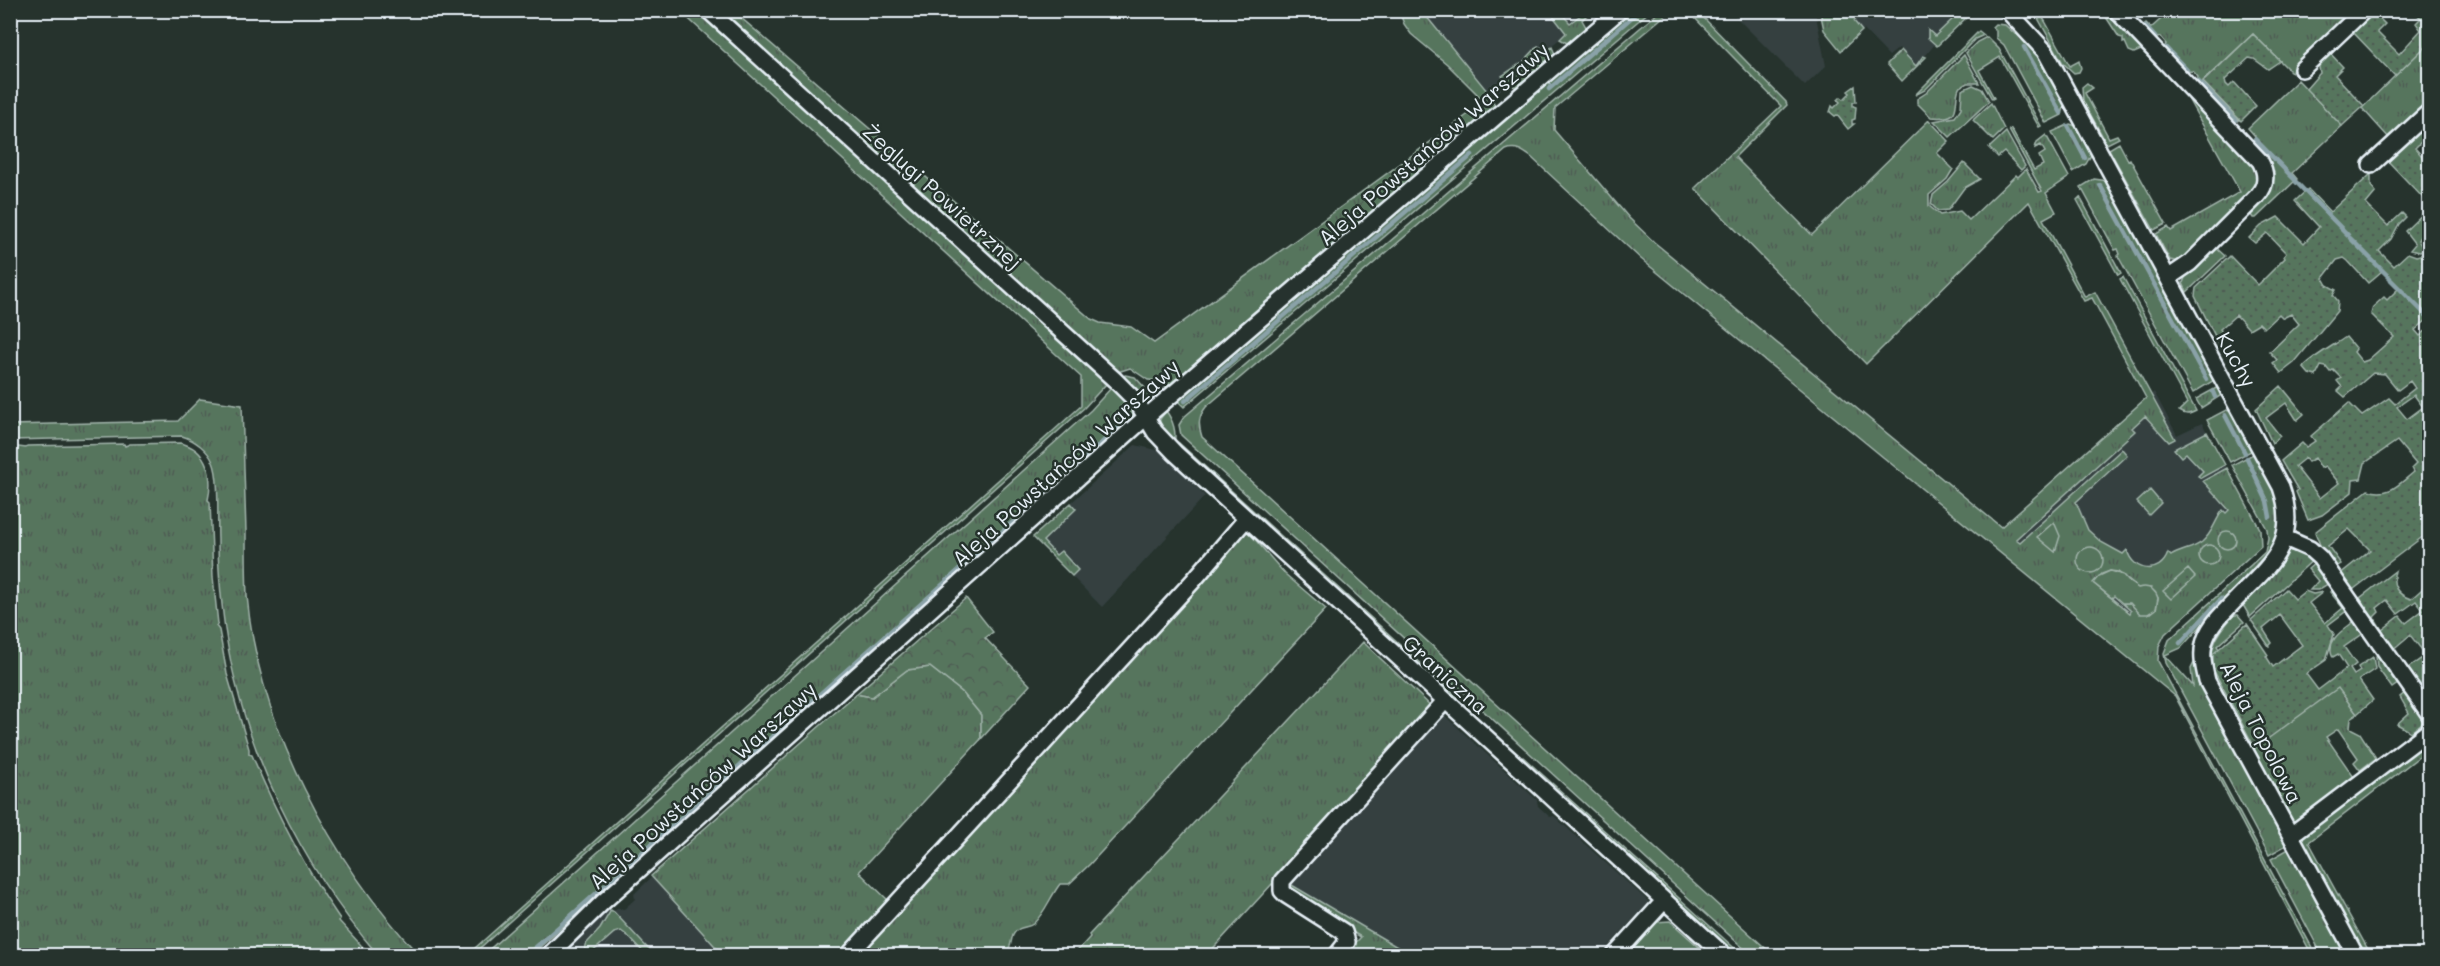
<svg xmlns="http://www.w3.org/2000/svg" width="2440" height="966" font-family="Mali,sans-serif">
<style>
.built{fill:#344040}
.grass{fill:url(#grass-tufts);stroke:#a0b3aa;stroke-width:1.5;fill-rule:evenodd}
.forest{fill:url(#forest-crowns);stroke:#a0b3aa;stroke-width:1.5}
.park{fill:#57755d;stroke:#a0b3aa;stroke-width:1.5}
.garden{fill:url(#garden-dots);stroke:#a0b3aa;stroke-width:1.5;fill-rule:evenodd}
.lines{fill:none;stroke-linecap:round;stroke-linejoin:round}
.stream{stroke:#8aa2a8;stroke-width:4.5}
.minor-casing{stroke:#e8f1f8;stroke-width:20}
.minor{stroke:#26332d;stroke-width:15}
.labels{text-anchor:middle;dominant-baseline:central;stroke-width:5;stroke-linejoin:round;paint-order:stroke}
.street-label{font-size:21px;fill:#e8f1f8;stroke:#26332d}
</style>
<defs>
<pattern id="grass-tufts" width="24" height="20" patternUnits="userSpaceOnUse" patternTransform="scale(1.5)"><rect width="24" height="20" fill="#57755d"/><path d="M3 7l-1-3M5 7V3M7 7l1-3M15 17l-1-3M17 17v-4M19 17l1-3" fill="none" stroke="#4e5c53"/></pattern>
<pattern id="forest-crowns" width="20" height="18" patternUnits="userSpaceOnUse" patternTransform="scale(1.5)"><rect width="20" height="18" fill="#57755d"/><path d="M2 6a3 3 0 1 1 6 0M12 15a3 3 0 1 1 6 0" fill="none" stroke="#4e5c53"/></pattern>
<pattern id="garden-dots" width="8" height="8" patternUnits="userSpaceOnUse" patternTransform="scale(1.5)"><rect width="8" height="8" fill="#57755d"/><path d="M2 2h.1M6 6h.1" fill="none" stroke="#4e5c53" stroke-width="1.8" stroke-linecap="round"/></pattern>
</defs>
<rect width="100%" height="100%" fill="#26332d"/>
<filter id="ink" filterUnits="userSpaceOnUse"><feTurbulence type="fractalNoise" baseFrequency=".0167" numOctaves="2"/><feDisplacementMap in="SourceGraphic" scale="12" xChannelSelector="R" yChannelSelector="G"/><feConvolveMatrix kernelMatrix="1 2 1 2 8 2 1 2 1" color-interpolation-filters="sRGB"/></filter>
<g filter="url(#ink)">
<path class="built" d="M1422,11h170l-100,86z
M1730,11h85l11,55 -21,20z
M1852,11h110l-45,55 -18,-18 -10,8 -25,-26 -8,7 -15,-15z
M2154,392l23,43 25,-12 56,102 -1,26 -93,84h-33l-130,-108z
M1135,445l26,6 44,45 -103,111 -69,-70z
M1440,715h4l93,85 1,6 12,11 4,-1 95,86 -49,53h-189l-121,-71v-5z
M652,877l71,78 -161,1 47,-48 4,4 5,-4 5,2 12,-11 -1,-5z"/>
<path class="grass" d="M1633,10l17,1 -466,396 -6,-6z
M2348,10l4,4 -61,58 -38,-38 -50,47 36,39 -7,3 -37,-41 3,-5 -5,-6 -9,1 -21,-22 3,-6 -6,-7 -8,3 -9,-9 -1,-5 4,-3 5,5 19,-17z
M680,11h20l406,369 1,3 -23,25 -612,547 -6,1 615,-550v-29z
M717,11h16l358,308 9,4 31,4 23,16 331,-241 -38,-38 -36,-30 -7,-10 -5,-13h23l70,86 3,10 -328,282 -6,-8 -13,-1 -18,-12 -12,4 -7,-4z
M1549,11h10l11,12 16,-12h21l-8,6 -9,-5 -8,8 4,7 -19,16 -7,-4 6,-6z
M1660,11h10l-115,97 -1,22 75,88 25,24 347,285 145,-129 -54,-100 -8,3 -55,-99 -163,162 -171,-176 86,-82 -93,-95h9l89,91 1,3 -52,52 77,78 117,-115 20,21 -12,12 16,16 -6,10 -18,16v11l11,9 20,-4 9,9 47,-45 2,2 8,-8 13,23 3,-1 -33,-61 2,-1 23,41 9,-5 -4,-9 6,-4 -4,-7 -6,3 2,-6 9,-7 23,42 -23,16 10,19 -13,7 42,78 10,-5 80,147 -6,3 -24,-26 -13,12 3,3 -119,108 4,3 102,-93 5,6 -51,47 12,28 13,12 22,12 4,-4c6,22 33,26 41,3l3,3c9,-6 22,-7 31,-14 11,-9 13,-22 21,-32l3,3 3,-3 -26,-29 24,-13 33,61 1,17 -96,88 -6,12 -1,15 158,294h-4l-137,-259 -534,-437 -110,-102c-8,-6 -15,-11 -25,-7l-300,257c-8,10 -8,18 -4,30l571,518h-22l-570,-520 -2,-10 5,-8zM2110,571l8,1 20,16h13l7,10 -2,11 -5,4 -21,-10h-8l9,8 -1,2 -36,-29 8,-10z
M1820,11h16l3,3 4,-3h22l-11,10 8,10 -21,20 -17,-21z
M1957,11h16l-36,35 -9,-8v-8l7,6 24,-23z
M2034,11h13l-6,3 29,52 9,-5 2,7 -2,4 -5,1 -11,-10z
M2102,11h8l144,152 5,10 -2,13 -70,73 -7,3 -10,-2 -14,-26 12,-7 3,4 69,-39 -53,-95 -46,-47 -7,3 -5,-2 -4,-9 -2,1v-5l-4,-1z
M1995,24l10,1 10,9 3,-3 18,20 29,52 -3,12 -16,8 -42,-78 -8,-7v-7l-4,-4z
M1979,31l5,4 -9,4 -50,51 -10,5z
M1987,37l12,12 42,77 -2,1 -39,-70 -21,13 15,28 -2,1 -26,-46 11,-11z
M2429,43v60l-39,36 -28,-31z
M1538,46l8,5 6,-4 3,7 -21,19 -10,-12z
M1901,50l15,16 7,-10 3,1 -24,24 -15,-17z
M1964,55l15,28h-12l-8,5c-7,18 6,32 -28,29l-14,-14v-4l9,-6z
M1521,63l10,12 -16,12 -7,-4 -6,-7z
M2298,80l44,46 -50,47 5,6 -41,39h-3l-4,-6 15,-16 -12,-53 3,-7 -7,-8z
M2087,83l6,5 -8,5 24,45 8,-3 2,3 -12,6 -24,-43 -1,-14z
M1973,85l9,4 7,12 -39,36 -16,-16 21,-4 6,-9 1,-18z
M1991,103l13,26 -11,11 -20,-20z
M2070,124l9,3 13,26 -6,11 -13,8 -21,-40z
M2006,132l19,34 -4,4 -17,-18 -6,5 -9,-9z
M2119,143l9,17 2,-1 36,65 -12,6 -45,-81z
M1964,163l16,16 -16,9 -16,22 -10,1 -7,-7 2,-9 15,-13z
M2094,179l14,2 108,198 -23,14 -75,-137 2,-2 -2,-5 -3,1 -34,-63z
M2080,197l41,76 -3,2 -41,-75z
M2214,246l11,10 -38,36 -4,-9 3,-8z
M2123,277l73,134c-7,4 -11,4 -17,0l8,-8 -67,-124z
M1125,375l10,2 20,22 -13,-1 -19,-17z
M2220,386l2,3 -2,7 -19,12 -5,-9z
M1112,387c10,9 25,17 20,32l-601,536 -49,1 609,-546z
M200,399l42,6c1,42 3,85 4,127 0,21 0,43 1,64 12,130 84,265 172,359h-41c-78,-91 -135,-205 -153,-326 -4,-30 -7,-60 -7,-90 -1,-19 2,-62 -5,-77 -5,-12 -18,-22 -31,-26l-171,4v-15l167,-4z
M2226,410l7,2 20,38 -23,12 -23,-42z
M1166,411c7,9 11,22 8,33l-15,-17 1,-8z
M2207,432l18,33 -24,13 -3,-2 5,-5 -17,-18 -5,4 -7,-8z
M180,443c29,6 33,35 28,57l2,2 3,75 5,47 -2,2 3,4 8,44 22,75v5l3,1c24,58 52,112 88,164l-1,2 31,34h-359v-509l15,2 1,-2 97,-2 1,2 5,-2z
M1179,443l279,254 -15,-7 -265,-242z
M2255,453c17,35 37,65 11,101l-85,94 -16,7 28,31 -2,-17 6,-12 93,186 -21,12 -103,-192 -2,-10 5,-13 96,-88 3,-14 -1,-9 -35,-64z
M1071,503l5,6 -33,32 13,14 5,-4 17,19 -6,6 -39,-39z
M1247,530l38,44 41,35 -236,255 -21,20h-9c-10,13 -15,29 -27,40 -5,4 -12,2 -17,7 -10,10 3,16 -20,25h-141z
M2297,549l18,9 -65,59 -7,-12 45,-53z
M2234,615h4l6,7 -27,24 2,3 -6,5 42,93 83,-60 19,27 -6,4 -1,10 10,5 16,25 -16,12 -6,-8 4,-4 -20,-29 -12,8 30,43 -61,44h-2l-79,-144c-8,-28 1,-44 20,-65z
M1363,642l70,66 -226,247 -134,1 17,-19 -1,-2z
M930,667l32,25 19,23v24l-122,133 31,30 -46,53h-121l-72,-79 205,-182 16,3 35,-27z
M2429,737v12l-120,93 62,113h-8l-61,-112v-8z
M1523,757l219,198h-10l-13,-12 -200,-182z
M2292,847l59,108h-29l-51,-96z
M1290,879v5l121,71h-67l17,-18 -34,-20 -3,-8 -35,-21z
M611,910l3,2 40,43h-8l-18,-19 -7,-5 -7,2 -25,22h-5l1,-10 15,-16z
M1670,921l38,34 -84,1 31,-34z"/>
<path class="forest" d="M966,598l27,34 -8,6 45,47 -49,54v-24l-19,-23 -32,-25 -23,3 -35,27 -16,-3z"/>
<path class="park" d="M2150,490l11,13 -12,12 -12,-13z
M2054,522l6,14 -5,16 -18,-15z
M2218 540a9 9 0 1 1 18 0a9 9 0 1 1-18 0Z
M2199 555a10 10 0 1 1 20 0a10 10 0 1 1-20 0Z
M2077 560a13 13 0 1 1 26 0a13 13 0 1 1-26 0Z
M2110,571l13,4 6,7 9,6c10,-3 17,1 20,10l-2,11 -8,5h-8l-10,-11h-8l-8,-7 -2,2 -19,-15 6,-7z"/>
<path class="garden" d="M2372,11l13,13 -8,8 22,22 22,-24 -5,-7 5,-5 -8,-7h16v14l-3,4 3,4v10l-34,33 -44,-46z
M2253,34l27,27 -12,8 -14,-10 -5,-1 -24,22 1,4 3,3 5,-5 22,24 -15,15 -38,-39z
M2328,51l15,16 -8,8 29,31 -22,20 -36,-37 14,-16 -2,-12z
M1855,86l1,16h-3v4l3,1 -1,12 -3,1v4h2l-6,5 -11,-14 -2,1 -5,-4 2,-6 2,2 6,-6 -2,-2 3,-3 3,2 6,-6 -2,-2z
M2429,119v15l-14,14 14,16v32l-4,4 -39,-41z
M2371,174v12l5,6 -10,12 22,22 14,-13 4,4 -7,7 -8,15 -12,12 15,15 14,-13 8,3 13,-3v70l-2,-3 -12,10 5,6 9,-8v204l-79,60 -11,-17 31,-25 -21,-21 -21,17 13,18 -7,4 -12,-18 -7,-18 53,-42c21,7 30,-5 46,-18l-2,-4 4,-4 -19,-23 -32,22 -4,16 -8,1 -1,12 -30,23 -14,5 -12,-28 2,-2 -17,-29 21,-18 4,4 9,-6 -4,-5 38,-33 13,13 27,-18 6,6 20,-16 -5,-7 -12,9 -13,-16 -12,-1 -28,24 -7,-6 4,-4 -5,-6 4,-3 -8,-8 -3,2 -4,-5 -5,-1 -5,10 -7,-2 -6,-7c14,-13 28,-20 43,-30l10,12 -2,3 8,10 6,-2 26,-23 -23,-23 2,-7 11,-10 3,3 12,-12 -17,-17 -14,12 -20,-22 -4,-3 -7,2 -14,18 4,7 9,5 -3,5 5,6 -1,10 -43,52 -13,10 -8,-10 4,-3 -8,-9 3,-1 27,-26 -8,-10 -8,4 -4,-4 -15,14 -5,-5 -10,6 -13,-14 -16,14 5,7 -6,8 -24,-48 1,-8 34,-32 28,29 27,-27 -1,-2 2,-3 -19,-20 -12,10 -6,-5 12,-12 17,-9 26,26 15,-16 -24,-26 13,-12 22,23zM2414,395l9,12 -16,12 -10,-12zM2305,458l3,4 7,-4 6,10 4,-2 14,17 -19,15 -25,-32z
M2429,208v27l-6,-3 -5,8 4,7 7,-5v7l-9,3 -10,-2 5,-6 -10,-13z
M2281,386l23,28 -7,6 -11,-17 -20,15 14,18 -8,7 -16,-34z
M2316,562l15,20 -13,8h-8l8,-9 -10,-12z
M2188,569l7,8 -24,22 -8,-8z
M2395,571c-4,14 2,24 16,28l18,-16v97l-11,9 -14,-18 22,-16 -16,-20 -19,16 -30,-44 2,-4 -3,-5zM2387,600l11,14 18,-13 7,9 -17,13 -6,-7 -18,14 -8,-13 5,-5 -2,-4z
M2286,589l9,10 10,-8 8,3 10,-2 -14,11 16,20 18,-15 -13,-16 5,-3 14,20 -21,16 6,9 -8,26 -20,14 12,16 29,-22 -9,-14 -5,3c-9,-17 12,-28 23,-37l8,13 -20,14 12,17 -6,5 4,6 6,-4 -2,-4 15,-10 2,12 -16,11 14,20 -16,14 -19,-26 -83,60 -42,-79v-15l34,-30 21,31 -2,1 7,11 29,-22 -22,-30 -17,14 9,14 -3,3 -18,-26z
M2378,654l21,29 -7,5 -15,-21 -1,-11z
M2406,692l16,23 1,7 -12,10 -14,-8 12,-11 -9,-16z"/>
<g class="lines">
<path class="stream" d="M2129,10l5,6
M2145,26l10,11
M2024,47l37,66
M2166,48l21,22
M2198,81l38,39
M1549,89l91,-79
M2068,126l17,32
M2255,139l39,40
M2296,182l52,53
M2100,185l106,194
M2350,238l40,40
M2391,280l39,39
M2213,392l2,5
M1185,401l287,-246
M2225,415l20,38
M2247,458l20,43 3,16
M2180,643l41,-44
M526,956l599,-534"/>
<defs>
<path id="minor" d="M708,10l407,370 22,22 18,30 20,21 550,503
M2007,10l38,41 236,436c21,60 -17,82 -54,122 -10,10 -20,21 -23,35 -3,12 0,24 3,37l149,275
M2116,10l144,151c7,13 7,24 -3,35l-67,67 -22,15
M2302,69l62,-59
M2371,165l59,-54
M2285,538l25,11 10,9 110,157
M2291,835l139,-105
M548,956l55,-54 543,-485 474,-407
M848,956l345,-375 53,-62
M1336,956l11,-14 -3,-10 -58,-37 -4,-4v-10l163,-180
M1614,956l50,-55"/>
</defs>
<use href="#minor" class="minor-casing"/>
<use href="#minor" class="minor"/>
</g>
</g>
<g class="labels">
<g class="street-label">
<text transform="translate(1433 143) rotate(-41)">Aleja Powstańców Warszawy</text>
<text transform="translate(943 196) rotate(42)">Żeglugi Powietrznej</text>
<text transform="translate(2237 359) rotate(61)">Kuchy</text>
<text transform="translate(1065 462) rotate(-42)">Aleja Powstańców Warszawy</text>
<text transform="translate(1446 674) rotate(42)">Graniczna</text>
<text transform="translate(2262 732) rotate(63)">Aleja Topolowa</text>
<text transform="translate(702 785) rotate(-42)">Aleja Powstańców Warszawy</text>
</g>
</g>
<rect width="2440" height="966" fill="none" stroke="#26332d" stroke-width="36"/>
<rect x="18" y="18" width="2404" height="930" fill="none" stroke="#e8f1f8" stroke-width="2" filter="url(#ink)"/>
</svg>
